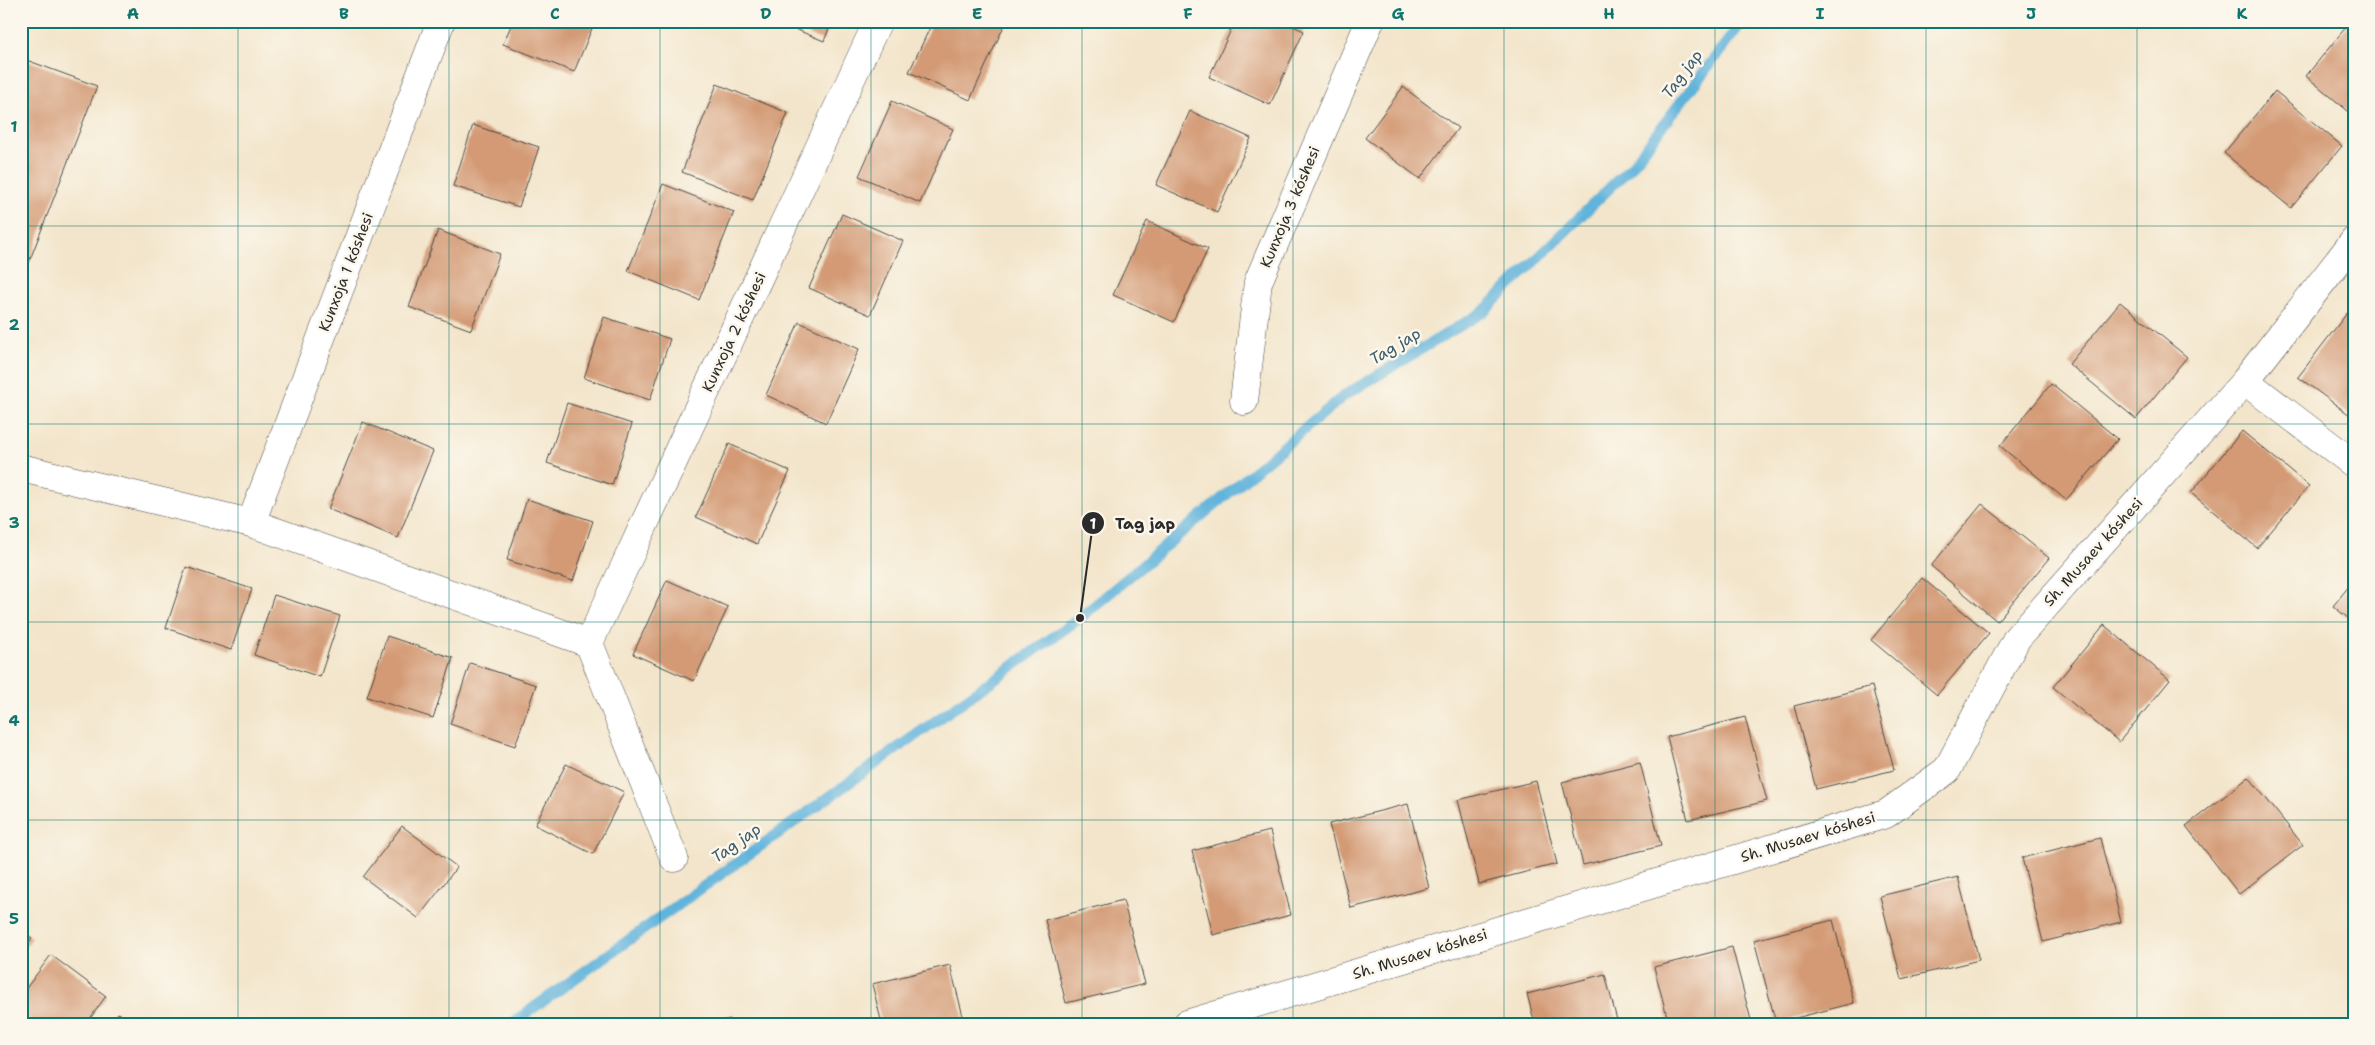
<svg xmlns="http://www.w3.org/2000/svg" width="2375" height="1045" font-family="'Shantell Sans',sans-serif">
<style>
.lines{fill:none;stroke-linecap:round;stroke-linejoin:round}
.stream{stroke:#60b3db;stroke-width:11}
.building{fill:#d39a74}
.minor-casing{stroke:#494743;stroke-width:29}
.minor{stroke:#fff;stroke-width:28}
.grid{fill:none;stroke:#0f766e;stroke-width:1;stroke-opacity:0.55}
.labels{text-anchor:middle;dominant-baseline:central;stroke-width:5;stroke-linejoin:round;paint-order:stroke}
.street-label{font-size:15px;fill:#2b2b2b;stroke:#fbf7ec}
.water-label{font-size:16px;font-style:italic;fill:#3e5b69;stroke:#fbf7ec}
.leader{fill:none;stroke:#2b2b2b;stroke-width:2}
.callout-dot{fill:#2b2b2b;stroke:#fbf7ec;stroke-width:2}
.mark-label{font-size:15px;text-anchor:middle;font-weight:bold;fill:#fff}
.callout-label{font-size:16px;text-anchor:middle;font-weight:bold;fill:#2b2b2b;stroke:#fbf7ec;stroke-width:5;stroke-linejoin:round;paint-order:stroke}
.neatline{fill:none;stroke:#0f766e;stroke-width:2}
.grid-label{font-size:16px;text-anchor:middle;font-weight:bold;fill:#0f766e}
</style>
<rect width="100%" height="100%" fill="#fbf7ec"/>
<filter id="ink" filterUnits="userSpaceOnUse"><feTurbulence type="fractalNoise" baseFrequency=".02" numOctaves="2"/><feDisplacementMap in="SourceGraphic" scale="10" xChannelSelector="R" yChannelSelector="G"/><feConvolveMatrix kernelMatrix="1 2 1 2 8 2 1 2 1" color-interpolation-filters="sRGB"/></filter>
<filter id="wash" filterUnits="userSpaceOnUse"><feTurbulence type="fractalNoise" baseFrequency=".0096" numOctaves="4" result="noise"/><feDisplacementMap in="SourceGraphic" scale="20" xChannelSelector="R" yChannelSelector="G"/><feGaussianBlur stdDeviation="1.12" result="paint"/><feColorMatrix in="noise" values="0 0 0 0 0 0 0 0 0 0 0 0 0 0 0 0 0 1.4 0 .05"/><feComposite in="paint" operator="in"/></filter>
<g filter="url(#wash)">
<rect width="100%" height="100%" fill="#f3e5cb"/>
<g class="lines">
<path class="stream" d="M511,1024l569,-406 265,-223 138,-83 148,-145 112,-146"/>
</g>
<g id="blocks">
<path class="building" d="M513,21h82l-21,51 -71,-28z
M775,21h57l-8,20z
M933,21h60l11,5 -34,74 -61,-28z
M1235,21h47l22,10 -34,74 -61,-28z
M2351,21h3v95l-48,-40z
M21,58l76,28 -76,197z
M717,84l71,29 -35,87 -71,-28z
M1403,87l55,41 -38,51 -55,-41z
M2275,91l67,55 -51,62 -67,-55z
M892,101l61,28 -33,74 -61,-27z
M1190,111l61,27 -34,74 -61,-27z
M473,125l66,22 -20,60 -66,-21z
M663,184l71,28 -35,88 -71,-29z
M842,214l61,27 -33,74 -61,-27z
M1147,221l61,28 -34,73 -61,-27z
M438,230l62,24 -29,76 -62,-23z
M2120,302l67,55 -51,62 -67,-55z
M2347,313l7,5v100l-56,-41z
M604,317l66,22 -20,61 -66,-22z
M799,322l60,27 -33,74 -60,-28z
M2051,384l67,55 -52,61 -66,-54z
M567,403l65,21 -20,61 -65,-22z
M363,422l70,29 -35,87 -70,-29z
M2242,431l67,55 -52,62 -66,-55z
M729,444l61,27 -33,73 -61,-27z
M527,499l66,22 -20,60 -66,-21z
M1982,504l67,54 -52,63 -66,-55z
M186,567l66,22 -21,61 -65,-22z
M1922,578l67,55 -52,62 -66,-55z
M667,580l61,27 -34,74 -61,-27z
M2354,580v43l-21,-17z
M274,595l66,21 -20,61 -66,-22z
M2104,625l66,55 -51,62 -66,-55z
M387,636l66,22 -20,60 -66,-21z
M470,663l66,22 -21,61 -65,-22z
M1872,686l22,84 -78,19 -22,-83z
M1745,717l22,84 -79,19 -21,-83z
M1640,762l21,84 -78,19 -21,-83z
M566,764l58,28 -31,62 -58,-29z
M2249,777l54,68 -64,49 -53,-68z
M1536,781l21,83 -78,20 -21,-84z
M1408,804l21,84 -78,20 -22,-84z
M402,826l55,41 -39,51 -55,-41z
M1270,831l21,84 -78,20 -21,-84z
M2100,838l21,84 -78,20 -21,-84z
M1958,877l21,83 -78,19 -21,-83z
M1123,900l22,84 -79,19 -21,-83z
M1833,920l21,83 -78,20 -22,-83z
M21,930l11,8 -11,15z
M1732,947l20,77h-83l-15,-57z
M51,955l55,41 -20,28h-49l-16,-11v-18z
M950,965l15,59h-83l-10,-40z
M1605,974l13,50h-83l-8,-30z
M118,1013l14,11h-23z
M730,1019l2,5h-18v-1z"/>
</g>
</g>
<g filter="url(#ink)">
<use href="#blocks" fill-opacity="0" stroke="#494743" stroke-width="1"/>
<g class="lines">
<defs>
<path id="minor" d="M2245,381l109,83
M1244,401l14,-119 112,-261
M21,468l230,55 338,120 85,215
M251,523l190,-502
M589,643l289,-622
M1187,1024l699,-210 61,-44 70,-132 228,-257 109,-140"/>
</defs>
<use href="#minor" class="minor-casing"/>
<use href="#minor" class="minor"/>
</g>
</g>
<path class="grid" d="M238,21v1003M449,21v1003M660,21v1003M871,21v1003M1082,21v1003M1293,21v1003M1504,21v1003M1715,21v1003M1926,21v1003M2137,21v1003M21,226h2333M21,424h2333M21,622h2333M21,820h2333"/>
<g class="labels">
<g class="street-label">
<text transform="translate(1290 207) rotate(-67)">Kunxoja 3 kóshesi</text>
<text transform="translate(346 272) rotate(-69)">Kunxoja 1 kóshesi</text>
<text transform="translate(734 332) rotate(-65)">Kunxoja 2 kóshesi</text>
<text transform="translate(2093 552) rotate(-48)">Sh. Musaev kóshesi</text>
<text transform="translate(1808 837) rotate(-17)">Sh. Musaev kóshesi</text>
<text transform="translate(1420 954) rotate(-17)">Sh. Musaev kóshesi</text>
</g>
<g class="water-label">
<text transform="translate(1682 74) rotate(-53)">Tag jap</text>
<text transform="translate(1395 346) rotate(-31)">Tag jap</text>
<text transform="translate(736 843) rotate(-35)">Tag jap</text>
</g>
</g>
<path class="leader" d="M1080 618L1093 523"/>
<g class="callout-dot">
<circle cx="1080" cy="618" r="5"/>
<circle cx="1093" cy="523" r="12"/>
</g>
<g class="mark-label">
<text x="1093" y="529">1</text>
</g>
<g class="callout-label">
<text x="1145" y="529">Tag jap</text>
</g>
<rect width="2375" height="1045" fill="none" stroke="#fbf7ec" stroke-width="55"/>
<rect x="28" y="28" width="2320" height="990" class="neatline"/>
<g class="grid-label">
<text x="133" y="19">A</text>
<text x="344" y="19">B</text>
<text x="555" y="19">C</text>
<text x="766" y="19">D</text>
<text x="977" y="19">E</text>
<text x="1188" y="19">F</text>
<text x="1398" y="19">G</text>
<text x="1609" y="19">H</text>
<text x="1820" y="19">I</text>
<text x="2031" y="19">J</text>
<text x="2242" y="19">K</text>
<text x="14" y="132">1</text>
<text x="14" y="330">2</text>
<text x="14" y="528">3</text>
<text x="14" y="726">4</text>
<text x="14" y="924">5</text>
</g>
</svg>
